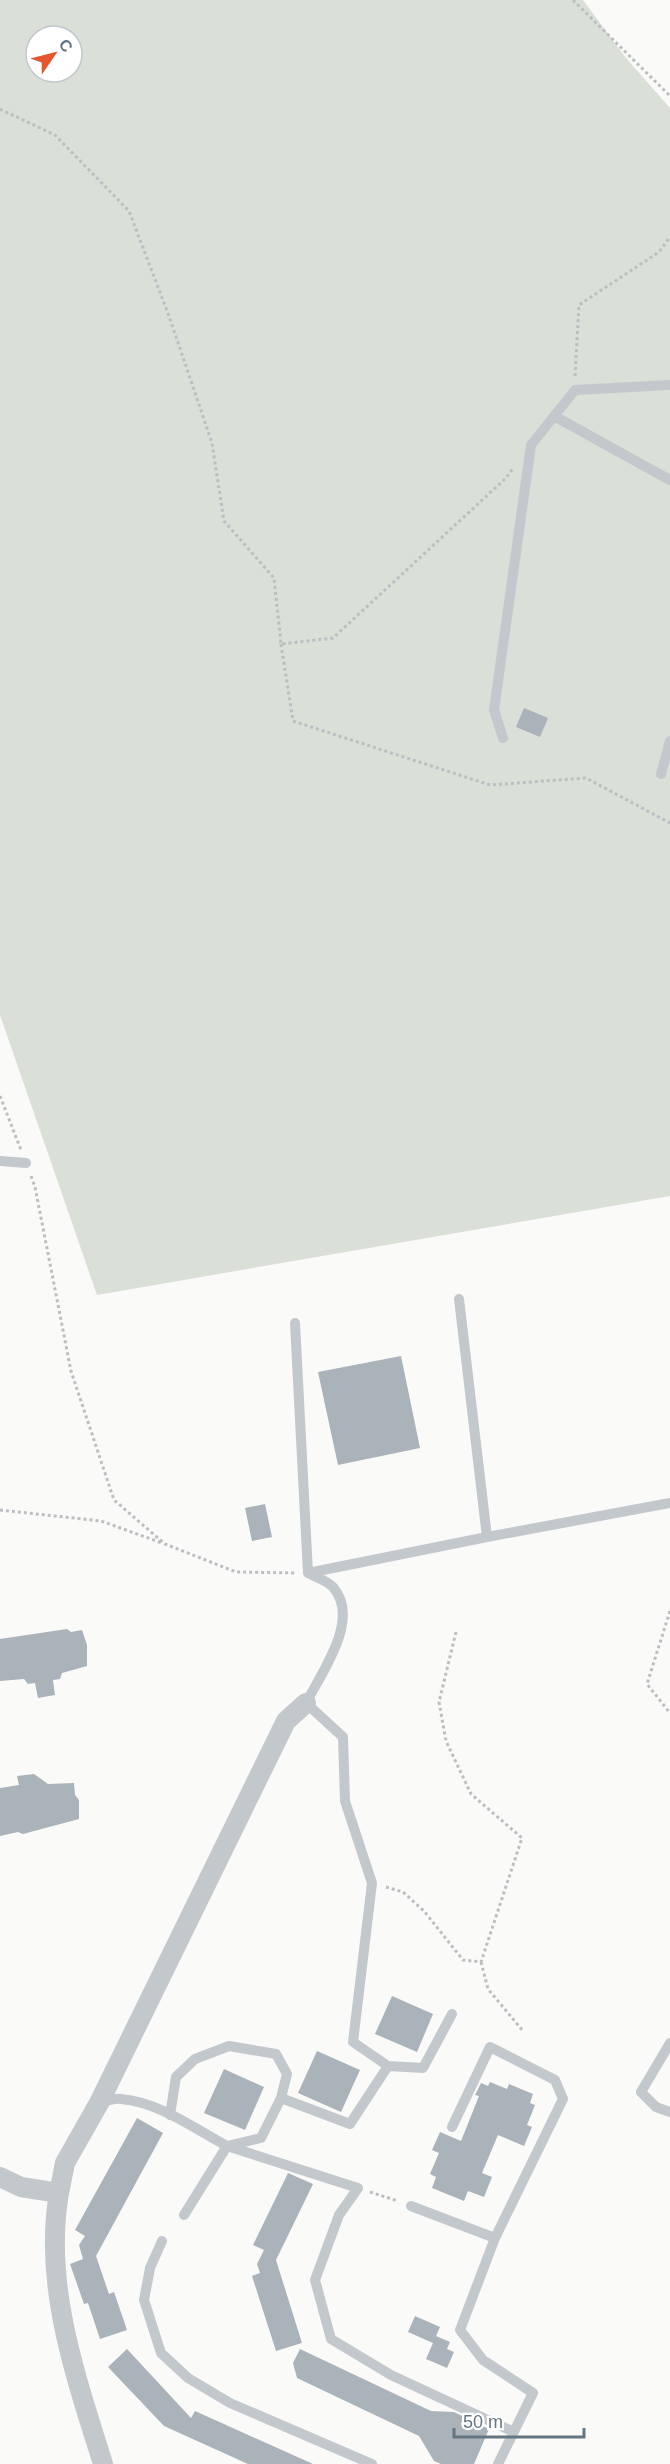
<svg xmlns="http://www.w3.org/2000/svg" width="670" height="2464" font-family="Helvetica,sans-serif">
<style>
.green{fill:#dadfd7;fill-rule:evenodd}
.building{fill:#aab3b9}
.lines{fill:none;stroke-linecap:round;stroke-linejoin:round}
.path{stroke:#bbbfc2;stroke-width:3;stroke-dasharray:3 3;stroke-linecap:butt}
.service{stroke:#c3c8cc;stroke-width:10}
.minor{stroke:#c3c8cc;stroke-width:20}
</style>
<rect width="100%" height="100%" fill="#fafaf8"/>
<path class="green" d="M0,0h583l43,58 44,50v1088l-573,99 -97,-280zM36,36h36v36h-36z"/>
<path class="building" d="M524,708l24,10 -8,19 -24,-10z
M401,1356l19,92 -82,17 -20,-93z
M265,1504l7,33 -20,4 -7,-33z
M67,1629l4,3 11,-2 5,15v21l-25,7 -2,6 -7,1 2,15 -17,3 -3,-15 -7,1 -4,-5 -24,2v-42z
M34,1774l14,10 26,-1 1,12 4,5v19l-56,15 -5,-2 -18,4v-48l19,-3 -2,-9z
M392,1996l41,18 -16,38 -42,-18z
M317,2051l43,19 -19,42 -43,-19z
M224,2069l40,18 -19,43 -41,-17z
M490,2082l17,7 2,-5 24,10 -3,9 5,2 -8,20 5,2 -8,19 -26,-11 -16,38 10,4 -8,20 -16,-6 -4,10 -32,-13 4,-11 -6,-3 9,-21 -7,-3 8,-18 21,9 18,-45 -4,-1 6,-12 7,3z
M137,2118l26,15 -67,123 13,38 5,-2 13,38 -27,9 -12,-36 -4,1 -14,-40 13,-5 -4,-14 6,-9 -10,-6z
M288,2173l25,11 -37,76 26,83 -26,8 -24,-75 8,-3 -3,-9 7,-14 -11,-5z
M415,2316l25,11 -7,16 -25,-11z
M436,2336l14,6 -3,7 7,3 -7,16 -21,-9z
M127,2349l64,69 4,-7 118,53h-65l-84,-38 -56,-59z
M300,2349l131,62 23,1 35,17 -15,35h-33l-7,-3 -15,-25 -122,-58 -4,-15z"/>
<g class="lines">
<path class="path" d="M573,0l97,96
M0,109l55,26 74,76 40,105 43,127 12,78 50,57 7,66 52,-6 173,-160 7,-10
M575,376l4,-71 80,-53 11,-15
M281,644l12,77 197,64 96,-7 84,45
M0,1096l21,54
M31,1176l4,11 36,184 43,129 51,44 71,28 60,1
M0,1510l101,11 61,22
M670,1611l-23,73 23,29
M386,1887l17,5 21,19 39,49 18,2 41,-124 -51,-44 -25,-53 -7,-39 17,-70
M481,1962l7,27 35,42
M370,2192l28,9"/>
<path class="service" d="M554,416l116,64
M503,738l-9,-28 37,-265 44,-55 95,-5
M661,774l9,-33
M0,1161l26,2
M459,1299l28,238
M295,1323l13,250
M308,1573c7,4 20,8 25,14 28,32 -11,85 -27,116l37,34 2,64 27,82 -19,159 35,24
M308,1573l179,-36 183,-34
M670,2043l-29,49 15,15 14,5
M99,2103c7,-2 15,-5 22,-4 38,3 74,30 106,47l34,-8 20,-40 69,26 38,-58 35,2 29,-54
M170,2115l6,-38 19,-18 34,-13 47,8 11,20 -6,24
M452,2127l38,-80 65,33 8,19 -68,139
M411,2206l84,32 -35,92 23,30 50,33 -35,71
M184,2215l43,-69 131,42 -19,27 -24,65 16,59 60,36 123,57
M162,2241l-12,27 -6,32 17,53 27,25 42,25 142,61"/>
<path class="minor" d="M0,2177l21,10 38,6c-16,92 17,184 44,271
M59,2193l6,-30 34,-60 187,-382 20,-18"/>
</g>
<g transform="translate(54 54) rotate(55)"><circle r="28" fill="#ffffff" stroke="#c1c8cd" stroke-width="1.5"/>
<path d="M0-4.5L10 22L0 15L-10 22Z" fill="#e4572e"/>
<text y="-9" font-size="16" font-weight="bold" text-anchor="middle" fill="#657683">С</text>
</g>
<path d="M454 2428v9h130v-9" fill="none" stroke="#657683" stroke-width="3"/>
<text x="463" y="2428" font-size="18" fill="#657683" stroke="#ffffff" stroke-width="4.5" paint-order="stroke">50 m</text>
</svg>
